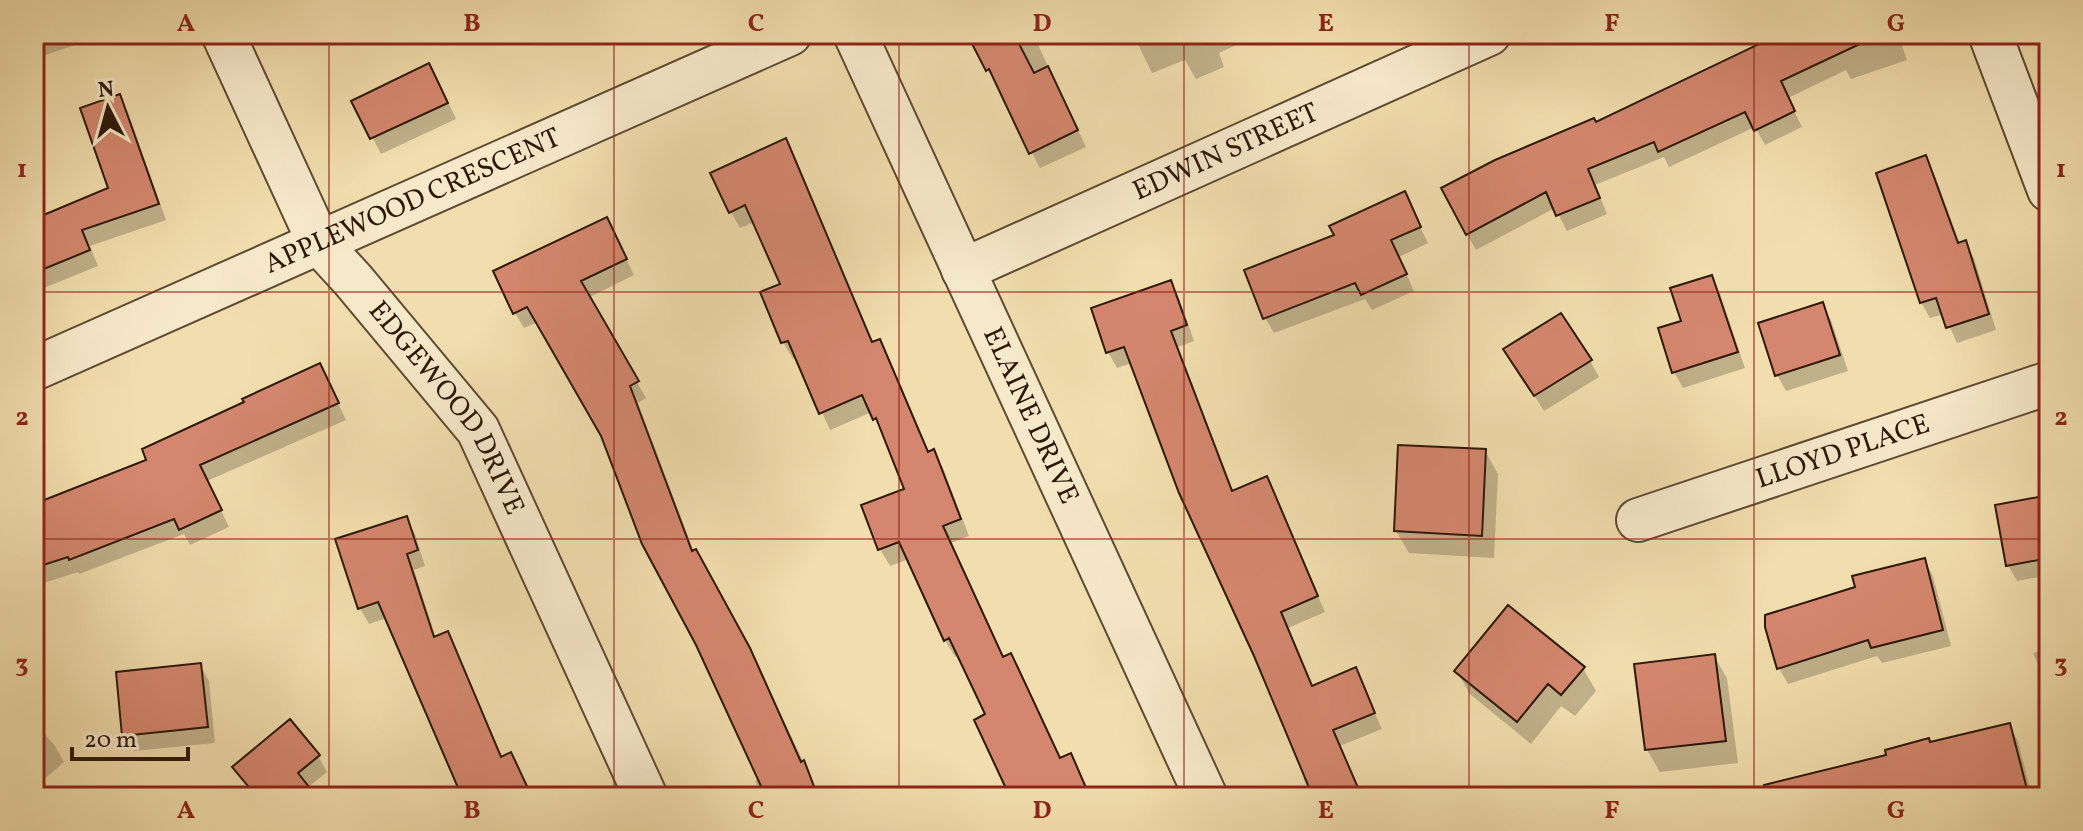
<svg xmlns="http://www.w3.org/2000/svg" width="2083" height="831" font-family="Vollkorn,serif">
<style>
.shadow{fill:#0003}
.building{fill:#d4876e;stroke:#2d1809;stroke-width:2}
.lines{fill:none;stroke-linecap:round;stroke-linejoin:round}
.street-casing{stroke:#5e4932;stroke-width:46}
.street{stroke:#f6e9ca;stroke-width:42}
.grid{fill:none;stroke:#8f2418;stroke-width:2;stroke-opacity:0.55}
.labels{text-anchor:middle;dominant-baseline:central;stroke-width:7;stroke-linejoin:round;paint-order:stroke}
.street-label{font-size:28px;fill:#2d1809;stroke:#f6e9ca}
.neatline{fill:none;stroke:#8f2418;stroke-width:3}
.grid-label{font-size:26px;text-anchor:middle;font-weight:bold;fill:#8f2418}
</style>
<rect width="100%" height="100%" fill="#f1ddad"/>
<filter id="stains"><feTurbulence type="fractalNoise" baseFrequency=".0025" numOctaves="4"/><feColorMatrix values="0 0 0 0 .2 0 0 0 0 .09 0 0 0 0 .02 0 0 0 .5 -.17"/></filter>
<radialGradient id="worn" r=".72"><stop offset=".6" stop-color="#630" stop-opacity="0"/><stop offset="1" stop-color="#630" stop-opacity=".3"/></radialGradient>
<path class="shadow" d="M34,34h60l1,4 -61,21z
M320,34h33l-28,9z
M970,34h63l53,113 -46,21z
M1133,34h127l-41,19 5,14 -28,12 -11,-19 -33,13z
M1784,34h114l9,26 -56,19 -5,-9 -58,28 14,29 -37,18 -10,-18 -86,40 -5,-10 -69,28 12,29 -40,17 -12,-23 -79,42 -9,-16 128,-109z
M438,81l18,38 -75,35 -27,-53z
M119,97l9,15 38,108 -76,26 8,20 -64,26v-71l76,-32z
M785,140l10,17 78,187 6,-3 10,17 40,95 4,-1 10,16 26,68 -18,7 53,116 15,14 42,87 9,-4 21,41h-97l-2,-6 15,-7 -19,-69 -29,-60 -4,2 -10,-17 -36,-81 -19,7 -10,-17 -16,-42 43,-17 -23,-54 -12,-24 -42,18 -33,-73 -4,2 -10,-17v-57l-28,-63 -15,6 -9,-16z
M1925,157l9,16 26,71 5,-1 9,15 22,72 -39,13 -13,-29 -14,4 -9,-16z
M1404,194l24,49 -29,14 15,34 -42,19 -7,-11 -91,34 -9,-15z
M615,235l19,40 -46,23 58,100 -8,5 56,149 64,114 62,131h-58l-7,-16 5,-2 -157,-344 -65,-113 -14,6 -9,-15z
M1711,277l9,16 25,75 -62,20 -9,-16 9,-50z
M1170,282l9,16 15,43 -16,6 56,145 32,-14 59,134 -37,16 25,59 42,-17 27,59 -42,17 23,51h-51l-9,-19 3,-1 -174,-414 -15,5 -9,-16z
M1822,304l9,16 17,51 -62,20 -9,-16z
M1590,361l9,16 -55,34 -29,-46z
M320,365l26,55 -139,61 22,46 -39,18 -6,-11 -105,40 -1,-2 -44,14v-72l115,-53 98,-58z
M1485,451l13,23 -4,84 -85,-5 -13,-22z
M2049,505v70l-32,6 -9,-16z
M406,518l9,16 10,32 -11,4 22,68 11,-5 56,125 28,39h-67l-77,-179 -18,6 -9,-16z
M1924,560l9,16 18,70 -69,17 -5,-7 -89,28 -9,-16 78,-80z
M2049,648v41l-16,-36z
M1714,656l13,22 11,85 -78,9 -13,-22 -10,-84z
M200,665l9,16 6,62 -81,8 -10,-16z
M1583,668l13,23 -21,25 -14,-10 -30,38 -61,-50 -13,-22z
M34,722l21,24 9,16 -30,26z
M2009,725l9,16 14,56h-308z
M318,756l9,16 -20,16 8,9h-60l-20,-29z"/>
<path class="building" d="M967,34h47l20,39 14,-7 30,64 -49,24 -40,-85 -3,2z
M1780,34h101l-100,47 14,30 -41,20 -9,-19 -87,40 -4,-10 -66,27 12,29 -44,18 -10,-24 -80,43 -25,-47 54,-28 99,-42 2,4z
M429,63l19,40 -78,36 -19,-38z
M120,94l39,110 -77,26 8,20 -56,23v-54l74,-31 -28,-80z
M786,138l86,204 8,-3 48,113 6,-3 27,70 -18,7 60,131 8,-4 49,105 11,-5 19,44h-80l-36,-77 11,-6 -36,-76 -5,3 -45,-99 -21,8 -17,-45 43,-16 -28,-71 -3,2 -11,-25 -43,19 -31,-73 -7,2 -21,-51 20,-8 -35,-79 -16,8 -19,-40z
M1926,155l32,88 8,-3 23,74 -43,14 -10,-30 -16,5 -44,-130z
M1405,191l16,36 -30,13 16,34 -46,21 -6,-12 -92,36 -19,-49 90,-35 -5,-9z
M607,217l20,42 -46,22 58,100 -9,5 62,165 4,-2 54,99 51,114 3,-2 14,37h-52l-70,-152 -54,-101 -41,-108 -74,-129 -14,7 -20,-43z
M1712,275l26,77 -66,21 -14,-45 23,-7 -11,-33z
M1171,280l16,45 -16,6 61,160 35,-15 51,120 -37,16 31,74 44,-19 19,46 -42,17 29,67h-49l-59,-141 -75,-163 -55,-146 -18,6 -15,-45z
M1823,302l17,53 -65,21 -17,-53z
M1561,313l31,47 -58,36 -31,-47z
M320,363l19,40 -139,62 22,45 -43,20 -5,-11 -105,41 -1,-3 -34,11v-64l112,-44 -4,-11 102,-47 -2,-3z
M1398,445l88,4 -4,87 -88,-5z
M2049,495v63l-43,8 -11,-61z
M407,516l11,34 -11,4 27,83 14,-6 53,126 10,-5 21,45h-70l-84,-195 -20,7 -23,-70z
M1925,558l18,72 -72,18 -3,-8 -91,29 -12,-42v-12l90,-28 -3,-11z
M1508,605l77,62 -24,28 -13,-11 -31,38 -63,-51z
M1715,654l11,87 -81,9 -11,-86z
M201,663l7,64 -86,9 -6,-64z
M290,719l30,36 -22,18 19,24h-60l-25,-30z
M2010,723l19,74h-264l-1,-12 122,-30 -1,-5 44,-12 1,4z"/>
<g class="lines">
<defs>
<g id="street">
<path id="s1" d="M223,34l96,209 34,37 125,150 168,367"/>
<path id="s2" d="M855,34l351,763"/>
<path d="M1990,34l59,156"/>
<path id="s3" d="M963,270l526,-236"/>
<path id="s4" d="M34,369l756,-335"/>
<path id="s5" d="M1638,520l411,-137"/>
</g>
</defs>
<use href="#street" class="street-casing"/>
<use href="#street" class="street"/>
</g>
<path class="grid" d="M329,34v763M614,34v763M899,34v763M1184,34v763M1469,34v763M1754,34v763M34,292h2015M34,539h2015"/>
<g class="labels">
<g class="street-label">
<text stroke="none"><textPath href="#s3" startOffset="288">EDWIN STREET</textPath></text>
<text stroke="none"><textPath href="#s4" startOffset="414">APPLEWOOD CRESCENT</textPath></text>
<text stroke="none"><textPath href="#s1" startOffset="440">EDGEWOOD DRIVE</textPath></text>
<text stroke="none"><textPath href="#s2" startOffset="420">ELAINE DRIVE</textPath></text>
<text stroke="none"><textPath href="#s5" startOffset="216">LLOYD PLACE</textPath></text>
</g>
</g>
<rect width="2083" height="831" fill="none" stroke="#f1ddad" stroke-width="88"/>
<g transform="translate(108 108) rotate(354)" stroke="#f6e9ca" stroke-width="6" paint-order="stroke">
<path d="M0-6L14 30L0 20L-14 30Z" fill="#2d1809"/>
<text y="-12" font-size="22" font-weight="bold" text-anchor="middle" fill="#2d1809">N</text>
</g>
<path d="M72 747v12h116v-12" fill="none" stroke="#2d1809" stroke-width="4"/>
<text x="84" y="747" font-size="24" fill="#2d1809" stroke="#f6e9ca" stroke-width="6" paint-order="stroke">20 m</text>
<rect x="44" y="44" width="1995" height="743" class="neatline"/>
<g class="grid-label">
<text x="186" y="31">A</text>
<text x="472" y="31">B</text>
<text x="756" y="31">C</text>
<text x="1042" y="31">D</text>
<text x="1326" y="31">E</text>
<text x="1612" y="31">F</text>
<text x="1896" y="31">G</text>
<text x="22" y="177">1</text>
<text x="2061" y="177">1</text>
<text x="22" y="425">2</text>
<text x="2061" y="425">2</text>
<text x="22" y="672">3</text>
<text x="2061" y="672">3</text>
<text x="186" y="818">A</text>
<text x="472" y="818">B</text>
<text x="756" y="818">C</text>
<text x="1042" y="818">D</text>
<text x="1326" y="818">E</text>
<text x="1612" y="818">F</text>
<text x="1896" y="818">G</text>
</g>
<rect width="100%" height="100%" filter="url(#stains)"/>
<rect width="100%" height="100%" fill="url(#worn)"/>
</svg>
